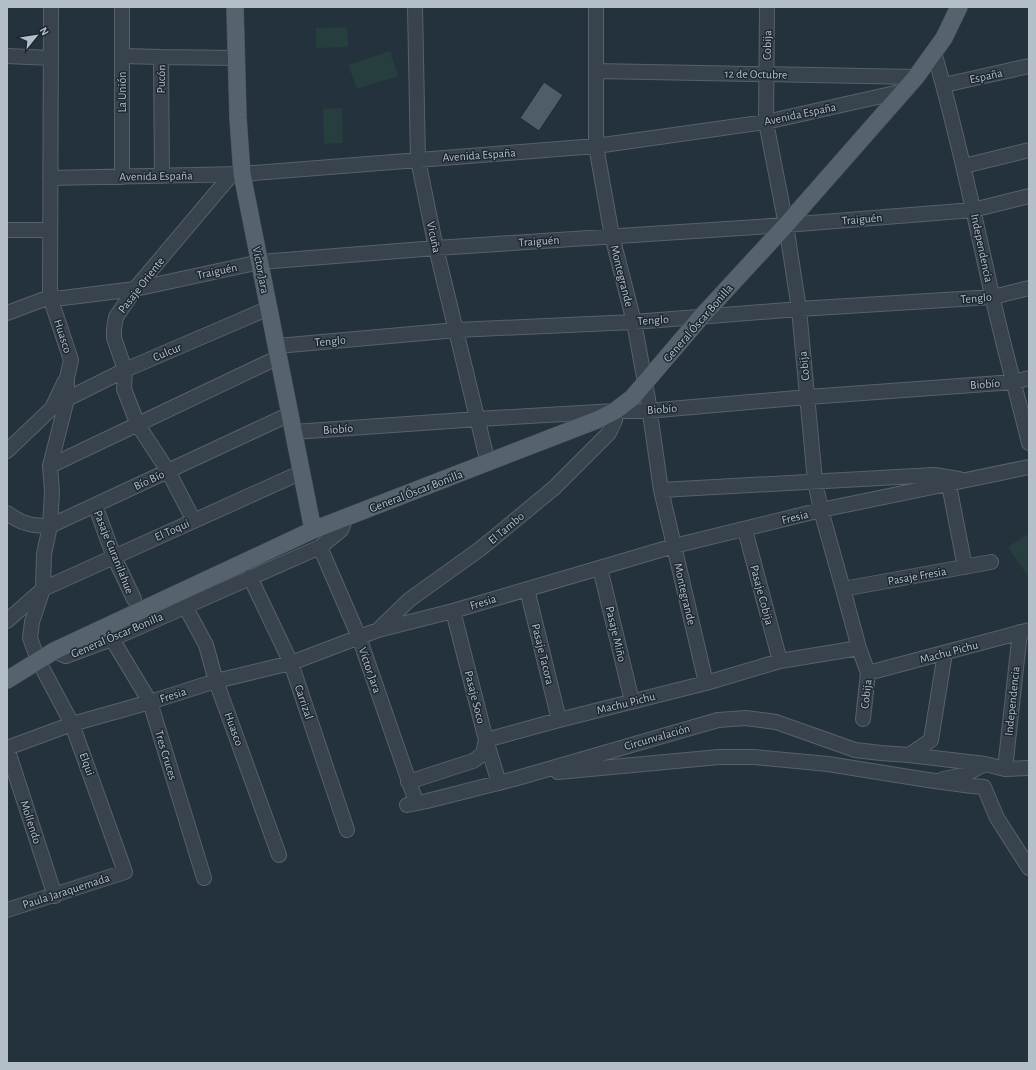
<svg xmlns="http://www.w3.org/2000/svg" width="1036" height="1070" font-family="'Alegreya Sans',sans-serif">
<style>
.green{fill:#263e3d}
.building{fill:#4f5d6b;stroke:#1f2a34}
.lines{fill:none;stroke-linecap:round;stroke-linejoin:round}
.minor-casing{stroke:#56616b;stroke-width:16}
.major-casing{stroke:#444f59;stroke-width:18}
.minor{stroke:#38434d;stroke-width:14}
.major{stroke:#56626d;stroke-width:17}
.labels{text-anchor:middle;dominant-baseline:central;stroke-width:3;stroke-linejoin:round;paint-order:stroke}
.street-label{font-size:12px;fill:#b3bec8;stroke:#1d2832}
</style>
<rect width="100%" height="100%" fill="#24323d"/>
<path class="green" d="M347,27l1,20 -32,1v-20z
M390,51l8,25 -41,13 -9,-24z
M342,108l1,35 -19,1 -1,-35z
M1029,533v45l-21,-31z"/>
<path class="building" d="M544,82l19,13 -24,36 -19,-13z"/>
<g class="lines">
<defs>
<path id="minor" d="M122,7v170
M415,7l3,153 18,88 52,215
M596,7v139l16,90 22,86 14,77 13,91 45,193
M767,7l-1,115 20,103 13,84 16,172 6,29 22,79 16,59 9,25 -5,46
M934,52c23,81 40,162 58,243 11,50 25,99 37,148
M7,56l44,2
M122,56l39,1
M596,71l320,6
M944,85l85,-19
M964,166l65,-16
M162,176l-1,-119 75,1
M50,178l192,-4 354,-28 170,-24 138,-31
M7,230h43
M7,313l43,-16 13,1 72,-9 125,-27 176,-14 350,-23 187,-15 56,-14
M277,346l180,-16 177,-8 165,-13 194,-12 36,-9
M67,399l58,-29 144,-62
M294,432l184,-13 137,-8h32l161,-14 206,-15 15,-4
M7,451l45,-43 13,-27
M50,466l229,-109
M949,485l16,82
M661,490l273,-15 25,4
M95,505l19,52 20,42
M7,513c15,11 25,13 43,13l240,-112
M194,521l-26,-50 -30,-46 -14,-36 1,-19 -11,-32v-9l2,-12 19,-28 97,-115
M745,530l35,131
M320,547l39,90 55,159
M600,568l32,133
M250,577l41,86 56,167
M527,589l32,131
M843,589l148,-27
M185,606l21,39 10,36 63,174
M453,611l33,129 13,43
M7,621l36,-32 259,-117
M378,630l31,-30 71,-51 74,-61 55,-55 6,-13v-9
M112,639l38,63 54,176
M54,651l12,5 46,-17 208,-92 21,-17 5,-12
M868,673l161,-43
M7,748l65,-24 78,-22 66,-21 75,-18 87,-33 75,-19 221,-65 147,-36 208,-43
M7,748l48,148
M909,755l76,9 20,5 24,-1
M1005,769l15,-137
M558,772l161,-15h35l74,7 100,16 44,6 12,1 13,31 32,50
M943,779l21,-4 21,-11
M408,782l65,-21 10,-7 3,-14 73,-20 147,-37 74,-22 79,-13
M407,805l20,-4 87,-22 204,-59 28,-2 30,4 79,28 26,3 28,2 22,-15 14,-87
M7,910l118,-38 -53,-148 -34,-64 -8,-22 2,-16 11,-33 1,-35 6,-28 2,-34 -2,-26 17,-67v-21l4,-18 -21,-63 1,-290"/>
<path id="major" d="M235,7l3,111 4,56 71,356
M7,680l47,-29 259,-121 284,-110 18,-9 17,-13 69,-81 85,-92 130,-148 28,-39 15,-31"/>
</defs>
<use href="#minor" class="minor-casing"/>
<use href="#major" class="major-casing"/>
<use href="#minor" class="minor"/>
<use href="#major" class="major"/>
</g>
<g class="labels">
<g class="street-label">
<text transform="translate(767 45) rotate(-89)">Cobija</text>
<text transform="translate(756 74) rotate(1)">12 de Octubre</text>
<text transform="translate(986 76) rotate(-12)">España</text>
<text transform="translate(161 79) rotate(-89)">Pucón</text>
<text transform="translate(122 92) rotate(-90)">La Unión</text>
<text transform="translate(800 114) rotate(-12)">Avenida España</text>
<text transform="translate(479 155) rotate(-4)">Avenida España</text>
<text transform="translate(156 176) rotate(-1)">Avenida España</text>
<text transform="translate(862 219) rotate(-5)">Traiguén</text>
<text transform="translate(434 237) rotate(78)">Vicuña</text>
<text transform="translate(539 241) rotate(-4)">Traiguén</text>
<text transform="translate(982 248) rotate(78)">Independencia</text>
<text transform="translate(261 270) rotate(79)">Víctor Jara</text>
<text transform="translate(217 271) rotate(-12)">Traiguén</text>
<text transform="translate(622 276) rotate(76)">Montegrande</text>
<text transform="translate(141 285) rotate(-52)">Pasaje Oriente</text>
<text transform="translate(976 298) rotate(-5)">Tenglo</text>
<text transform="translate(653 320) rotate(-4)">Tenglo</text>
<text transform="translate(698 323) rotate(-49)">General Óscar Bonilla</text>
<text transform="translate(63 336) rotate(72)">Huasco</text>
<text transform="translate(330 341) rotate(-5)">Tenglo</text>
<text transform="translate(167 352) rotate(-23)">Culcur</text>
<text transform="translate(804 366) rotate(-96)">Cobija</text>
<text transform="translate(985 384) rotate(-4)">Biobío</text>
<text transform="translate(662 409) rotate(-4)">Biobío</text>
<text transform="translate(338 429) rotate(-4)">Biobío</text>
<text transform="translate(149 480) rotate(-25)">Bío Bío</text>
<text transform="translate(416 491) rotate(-21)">General Óscar Bonilla</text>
<text transform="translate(795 517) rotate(-14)">Fresia</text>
<text transform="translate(506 528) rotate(-40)">El Tambo</text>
<text transform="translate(172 530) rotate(-24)">El Toqui</text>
<text transform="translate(114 552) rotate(68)">Pasaje Curanilahue</text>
<text transform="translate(917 576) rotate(-10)">Pasaje Fresia</text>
<text transform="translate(685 594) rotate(77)">Montegrande</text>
<text transform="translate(762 595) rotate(75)">Pasaje Cobija</text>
<text transform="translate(483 602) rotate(-17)">Fresia</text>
<text transform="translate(616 634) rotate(77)">Pasaje Miño</text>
<text transform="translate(117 635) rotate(-23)">General Óscar Bonilla</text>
<text transform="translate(949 652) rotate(-15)">Machu Pichu</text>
<text transform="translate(543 654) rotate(76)">Pasaje Tacora</text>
<text transform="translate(370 670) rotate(71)">Víctor Jara</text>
<text transform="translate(866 694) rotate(-83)">Cobija</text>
<text transform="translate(173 695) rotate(-18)">Fresia</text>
<text transform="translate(475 697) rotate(76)">Pasaje Soco</text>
<text transform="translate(1012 701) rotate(-84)">Independencia</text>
<text transform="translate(304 702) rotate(71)">Carrizal</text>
<text transform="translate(626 703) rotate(-14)">Machu Pichu</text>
<text transform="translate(234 729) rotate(70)">Huasco</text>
<text transform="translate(657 737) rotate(-16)">Circunvalación</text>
<text transform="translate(166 755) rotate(73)">Tres Cruces</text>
<text transform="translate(87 764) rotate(70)">Elqui</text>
<text transform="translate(31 822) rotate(72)">Mollendo</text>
<text transform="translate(66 891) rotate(-18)">Paula Jaraquemada</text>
</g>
</g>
<rect width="1036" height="1070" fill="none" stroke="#b3bec8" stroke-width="16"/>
<g transform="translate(36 36) rotate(60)" stroke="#1d2832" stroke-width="3" paint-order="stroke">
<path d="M0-3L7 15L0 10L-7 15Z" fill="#b3bec8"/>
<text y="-6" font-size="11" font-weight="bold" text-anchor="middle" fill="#b3bec8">N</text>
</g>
</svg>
